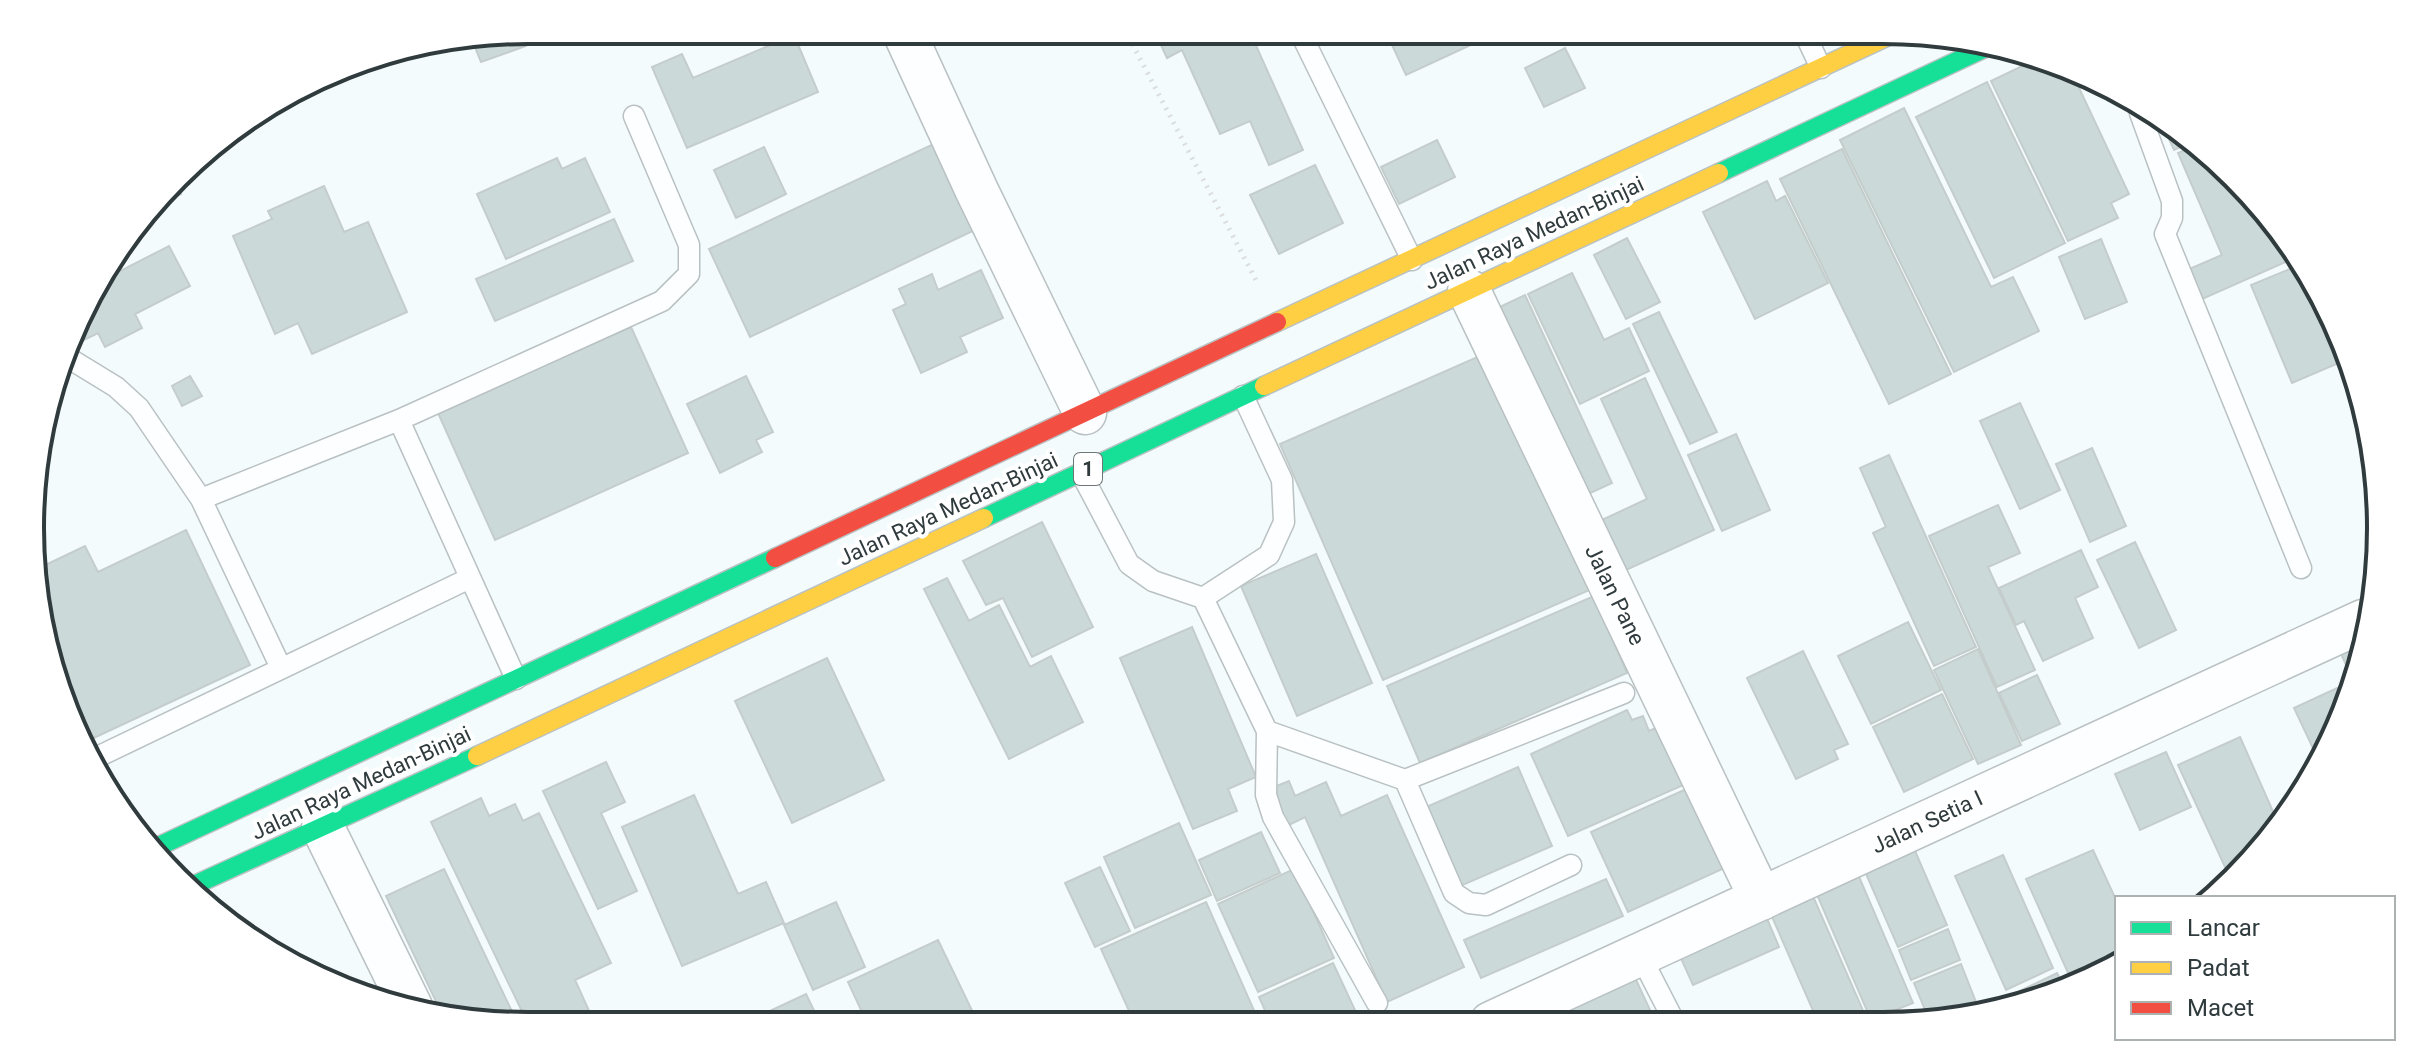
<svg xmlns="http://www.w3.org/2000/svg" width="2411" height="1056" font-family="Roboto,sans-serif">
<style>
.building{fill:#ccd9d9;stroke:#c4cdcc;stroke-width:2}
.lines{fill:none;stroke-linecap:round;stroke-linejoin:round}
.lane-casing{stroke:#b9c1c3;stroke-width:23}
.street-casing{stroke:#b9c1c3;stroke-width:45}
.fast-casing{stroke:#b9c1c3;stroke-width:21}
.slow-casing{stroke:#b9c1c3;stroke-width:21}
.jam-casing{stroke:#b9c1c3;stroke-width:21}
.path{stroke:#dcdede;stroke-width:5;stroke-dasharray:2 6;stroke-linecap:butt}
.lane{stroke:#fdfeff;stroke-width:20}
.street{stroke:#fdfeff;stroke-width:42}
.fast{stroke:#16e098;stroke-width:18}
.slow{stroke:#ffcf43;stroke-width:18}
.jam{stroke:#f24e42;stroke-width:18}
.labels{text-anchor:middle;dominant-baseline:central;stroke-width:8;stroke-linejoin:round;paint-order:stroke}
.shield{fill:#fff;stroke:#6e7678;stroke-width:2}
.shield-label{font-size:20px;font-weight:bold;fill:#303b3e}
.street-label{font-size:22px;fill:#303b3e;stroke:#fff}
.rim{fill:none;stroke:#303b3e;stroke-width:4}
</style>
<rect width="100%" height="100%" fill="#f4fbfc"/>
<path class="building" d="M1154,30h95l54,120 -34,15 -19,-44 -30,13 -38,-84 -15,8z
M1385,30h118l-97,45z
M1729,30h27l-22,11z
M521,31l5,15 -45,16 -9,-22z
M794,35l24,57 -131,56 -35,-81 30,-13 11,24z
M1565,48l20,40 -41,19 -19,-39z
M2043,56l29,17 57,121 -18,9 7,15 -50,23 -77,-160z
M1987,82l78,161 -71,35 -78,-161z
M1904,108l87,179 22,-10 26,54 -85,41 -114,-232z
M2163,126l29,16 -18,8z
M1437,140l18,37 -56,27 -18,-37z
M940,141l41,86 -231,110 -41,-88z
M2196,145l16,9 80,105 -92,41 -13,-30 35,-15 -44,-102z
M764,147l22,47 -50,24 -22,-48z
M1842,149l109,225 -62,30 -109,-225z
M557,158l5,11 23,-11 25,54 -104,47 -29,-65z
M1315,165l28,58 -64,31 -29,-59z
M1767,181l9,20 9,-5 43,87 -73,36 -52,-107z
M176,183l5,11 -24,11z
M324,186l20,46 24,-10 39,90 -95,42 -14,-31 -23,11 -42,-98 39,-17 -4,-8z
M614,219l19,42 -138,60 -19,-42z
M1627,238l33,64 -34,17 -32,-64z
M2101,239l26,63 -42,17 -26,-62z
M169,246l21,40 -55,28 7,14 -37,19 -7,-14 -18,9 -4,-8 19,-50z
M2297,266l7,9 37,87 -49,21 -41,-98z
M981,270l22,48 -43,19 7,15 -46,21 -28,-63 13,-6 -7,-15 33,-15 6,16z
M1572,273l32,67 25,-12 20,43 -69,33 -52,-110z
M1525,295l87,188 -39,18 -86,-188z
M1659,312l58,120 -27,12 -57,-120z
M631,327l57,126 -193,87 -57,-127z
M1491,351l103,237 -211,92 -103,-236z
M190,376l12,20 -20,10 -10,-20z
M746,376l27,56 -17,8 6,12 -42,21 -33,-69z
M1645,378l69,152 -99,45 -26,-49 58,-27 -46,-100z
M2020,403l40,87 -40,19 -40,-88z
M1736,434l34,76 -48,21 -34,-76z
M2092,448l34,78 -36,16 -34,-78z
M1889,455l87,192 -42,19 -61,-133 13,-6 -26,-59z
M1998,505l22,48 -32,14 47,103 -38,17 -68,-151z
M1042,522l51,105 -61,30 -29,-59 -17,7 -23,-44z
M186,530l64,135 -165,77 -51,-149 1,-23 50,-24 13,26z
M2135,542l41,88 -37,18 -42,-88z
M2081,550l17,37 -23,11 18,40 -50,23 -19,-40 -8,4 -17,-37z
M1316,554l56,129 -75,33 -56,-130z
M947,578l22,43 30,-16 31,62 21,-11 32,66 -74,37 -85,-170z
M1594,596l33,77 -207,90 -33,-77z
M1908,622l33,68 -70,34 -33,-68z
M1192,627l64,150 -28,12 9,22 -44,18 -73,-171z
M2360,645l-5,39 -14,-30z
M1978,649l43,96 -43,19 -44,-94z
M1803,651l45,93 -14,6 4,9 -42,20 -49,-101z
M827,658l57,122 -92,43 -57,-122z
M2037,675l23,49 -38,17 -23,-48z
M2337,688l9,18 -27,55 -25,-53z
M1942,694l31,65 -69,33 -31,-65z
M1627,710l5,10 11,-4 6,15 16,-7 25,58 -122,54 -37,-82z
M2240,737l39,88 -48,55 -53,-115z
M2166,752l25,55 -51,23 -25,-56z
M606,762l19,40 -24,11 36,78 -39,18 -55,-118z
M1518,767l34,79 -94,41 -34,-79z
M1289,781l6,15 31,-14 15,34 46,-21 77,172 -77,35 -82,-185 -20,10 -16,-38z
M1695,785l36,80 -103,47 -37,-80z
M694,795l44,99 28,-12 18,41 -102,43 -60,-139z
M481,798l8,18 26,-12 8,17 16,-8 72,150 -36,17 21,46h-67l-98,-204z
M1179,823l32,72 -76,33 -31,-71z
M1261,832l19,41 -63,28 -18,-41z
M1909,837l38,88 -49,22 -38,-87z
M2093,850l24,52v63l-14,10 -30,9 -47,-105z
M2003,855l50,113 -47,22 -51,-114z
M1854,865l59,138 -42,17 -59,-137z
M1100,867l30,64 -35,16 -30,-64z
M444,869l74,155 -77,-12 -55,-116z
M1294,869l40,89 -76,34 -40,-88z
M1606,879l17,37 -142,62 -17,-38z
M1808,885l60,137h-50l-52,-119z
M836,902l29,65 -52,23 -29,-65z
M1206,902l54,122h-125l-34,-75z
M1762,907l17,40 -86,38 -18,-40z
M1948,929l12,31 -49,20 -12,-30z
M938,940l41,85h-111l-20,-43z
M1333,963l28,60 -90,1 -12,-27z
M1961,964l19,48 -32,10h-18l-16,-39z
M1631,969l25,54h-115z
M2057,973l7,14 -67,20 -2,-4z
M806,994l15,31h-81z"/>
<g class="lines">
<defs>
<path id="lane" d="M1299,30l113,230
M1803,30l18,38
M2140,113l32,88v17l-7,16 136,334
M67,357l49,30 23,21 62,91 80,169
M399,420l117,259
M1081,473l48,91 24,17 50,17 66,-43 15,-33 -2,-42 -39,-84
M201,499l198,-79 263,-119 27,-27v-29l-55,-129
M1203,598l64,133 138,49 219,-87
M1267,731l-1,64 7,22 104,186
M91,760l379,-182
M1405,780l49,113 15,10 17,2 85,-40
M1640,955l35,68"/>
<path id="street" d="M903,30l74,161 108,222
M1469,291l292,608
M323,828l88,179
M1491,1023l872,-402"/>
<path id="fast" d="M1719,173l268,-126
M984,518l280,-132
M155,848l620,-290
M188,888l289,-132"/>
<path id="slow" d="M1277,322l620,-290
M1264,386l455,-213
M477,756l507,-238"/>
<path id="jam" d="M775,558l502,-236"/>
</defs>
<use href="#lane" class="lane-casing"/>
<use href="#street" class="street-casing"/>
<use href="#fast" class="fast-casing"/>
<use href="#slow" class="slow-casing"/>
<use href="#jam" class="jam-casing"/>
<path class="path" d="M1125,30l133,254"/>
<use href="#lane" class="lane"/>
<use href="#street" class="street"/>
<use href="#fast" class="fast"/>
<use href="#slow" class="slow"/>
<use href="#jam" class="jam"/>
</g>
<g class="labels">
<rect class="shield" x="1074" y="453" width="28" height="32" rx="6"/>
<g class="shield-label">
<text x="1088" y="469">1</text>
</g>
<g class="street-label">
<text transform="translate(1534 233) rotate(-25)">Jalan Raya Medan-Binjai</text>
<text transform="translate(948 509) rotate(-25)">Jalan Raya Medan-Binjai</text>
<text transform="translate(1615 595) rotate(64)">Jalan Pane</text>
<text transform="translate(361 783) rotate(-25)">Jalan Raya Medan-Binjai</text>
<text transform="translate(1927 822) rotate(-25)">Jalan Setia I</text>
</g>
</g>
<path d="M0 0H2411V1056H0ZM528 44H1883A484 484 0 0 1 2367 528V528A484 484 0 0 1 1883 1012H528A484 484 0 0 1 44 528V528A484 484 0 0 1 528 44Z" fill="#fff" fill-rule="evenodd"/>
<path class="rim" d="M528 44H1883A484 484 0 0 1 2367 528V528A484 484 0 0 1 1883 1012H528A484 484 0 0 1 44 528V528A484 484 0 0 1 528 44Z"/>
<rect x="2115" y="896" width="280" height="144" fill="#ffffff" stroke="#acb1b2" stroke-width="2"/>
<rect x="2131" y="922" width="40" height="12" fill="#16e098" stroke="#acb1b2" stroke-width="2"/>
<text x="2187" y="936" font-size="24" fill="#303b3e">Lancar</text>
<rect x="2131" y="962" width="40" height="12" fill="#ffcf43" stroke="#acb1b2" stroke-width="2"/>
<text x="2187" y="976" font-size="24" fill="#303b3e">Padat</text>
<rect x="2131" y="1002" width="40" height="12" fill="#f24e42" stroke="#acb1b2" stroke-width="2"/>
<text x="2187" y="1016" font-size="24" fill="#303b3e">Macet</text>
</svg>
